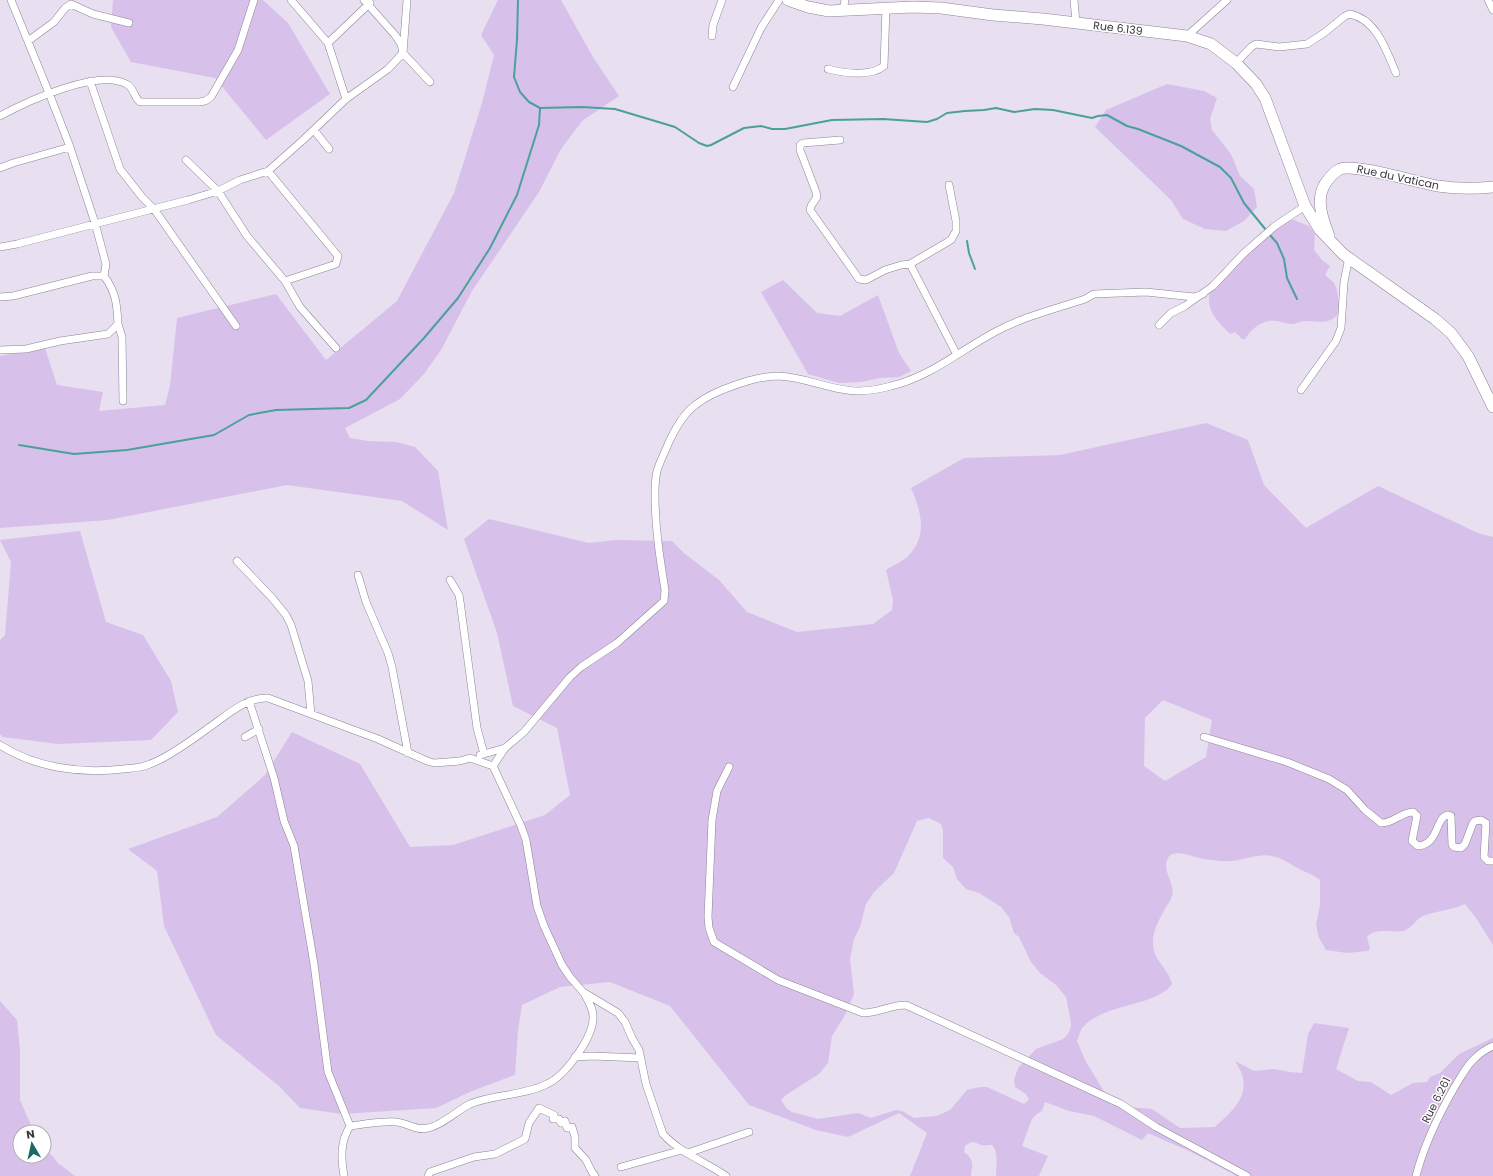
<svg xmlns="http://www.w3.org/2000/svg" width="1493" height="1176" font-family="Poppins,sans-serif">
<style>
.green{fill:#d7c1ea;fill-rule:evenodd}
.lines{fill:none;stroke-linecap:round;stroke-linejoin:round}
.stream{stroke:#4ca099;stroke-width:2}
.street-casing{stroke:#8c8393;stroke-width:8}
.secondary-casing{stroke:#8c8393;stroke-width:12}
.street{stroke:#fff;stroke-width:7}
.secondary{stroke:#fff;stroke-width:11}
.labels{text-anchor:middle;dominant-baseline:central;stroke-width:3;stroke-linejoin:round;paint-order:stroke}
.street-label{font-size:11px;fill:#3a363d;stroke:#fff}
</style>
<rect width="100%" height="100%" fill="#e8dff1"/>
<path class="green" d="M113,0h150l25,23 42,71 -64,46 -51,-62 -84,-16 -20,-35z
M498,0h63l32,57 26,39 -37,25 -21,28 -22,43 -67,99 -31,59 -17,24 -24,25 -55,29 5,10 18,3 28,1 19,5 23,24 10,59 -46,-29 -115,-16 -179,35 -108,8v-172l45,-8 12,37 46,7 -4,19 66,-6 5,-19 7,-68 99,-24 50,66 71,-59 57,-108 28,-90 12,-48 -13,-20z
M1167,84l37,7 13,7 -7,21 2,11 19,24 9,22 14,13 3,18 -13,14 -18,10 -21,-2 -22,-10 -12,-19 -76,-73 11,-17z
M1294,220l15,6 6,8 -1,16 8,10 8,6 -5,9 9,8 3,7 3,22c-13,15 -19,8 -37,9 -4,1 -8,3 -12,3 -5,0 -10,-3 -15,-3 -13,-2 -24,7 -31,18h-3l-7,-7 -5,2c-17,-18 -24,-23 -20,-49l43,-35 28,-28z
M783,280l34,33 23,3 38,-21 21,58 12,18 -12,6 -19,1 -19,4 -22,1 -31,-9 -47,-82z
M1206,423l42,17 16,45 42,43 72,-42 100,47 15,4v408l-17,-27 -11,-14c-13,6 -28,7 -42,12 -7,3 -12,13 -20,15 -11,2 -28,-4 -36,6l3,12 -2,2 -21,2 -21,-3 -7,-12 -3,-13 4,-20v-25c-6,-5 -12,-7 -19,-10 -10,-5 -18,-12 -29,-14 -13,-3 -27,4 -40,5 -8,1 -18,-1 -27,-2 -10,-1 -31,-12 -37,-1 -7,14 8,25 4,38 -1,4 -4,8 -6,11 -6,11 -14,24 -13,37 0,16 16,25 19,40 -14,22 -68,19 -89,43 -3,3 -4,10 -6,14l8,19 26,43 6,3 35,3 28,19 35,-1c13,-12 33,-28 28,-49 -1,-6 -5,-12 -8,-17l19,10 20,-2 16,3 12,1 6,-39 6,-11 35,5 -13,41 22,12 13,1 20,13 22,-12 14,-1 3,-5 10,-4 19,-19 34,-16v138h-259l1,-1 -46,-24 -41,-18 -6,7 -48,-24 -25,-5 -24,-9 -3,9 -5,3 -5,5 -10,27 26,10 -9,20h-43c0,-9 3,-24 -4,-31 -3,0 -8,1 -11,0 -9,-3 -7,-5 -16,1l-1,6c11,8 8,12 7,24h-61l17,-43 -28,-20 -51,24 -32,-7 -67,-25 -79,-99 -60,-24 -50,5 -38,18 -4,26 -3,44 -43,16 -36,17 -94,6 -42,-6 -21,-22 -63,-51 -52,-109 -7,-55 -29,-22 89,-32 48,-42 27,-43 68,32 50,83 43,-2 92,-30 25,-20 -13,-67 -44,-22 -16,-73 -33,-94 25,-20 100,24 26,-3 57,1 12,12 35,27 28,32 50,20 76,-8 19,-14 1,-10 -7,-30c7,-5 18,-9 23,-15 19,-20 12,-44 2,-67l53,-30 96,-3zM1163,700l49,20 -6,37 -41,24 -21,-15 1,-48zM929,818l12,6 2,6v28l10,9 4,12 9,10 13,4 22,14 8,10 5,16 5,4 12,25 9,11 16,12 10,12 5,25v5l-3,7 -5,5 -27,10 -18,19 -4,12 1,7 11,7 3,6 -5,4 -37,-17h-7l-13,3 -17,20 -13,6 -23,2 -12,-7 -6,-1 -25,8 -13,-5 -40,6 -26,-7 -5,-3 -6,-9 5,-5 33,-21 9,-11 4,-27 12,-19 10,-23 -4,-35 4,-20 6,-12 6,-23 8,-12 20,-19 23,-52z
M80,531l26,91 37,13 28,46 7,31 -27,28 -93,4 -55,-7 -3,-3v-94l5,-5 6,-73 -11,-22z
M0,1001l17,19 3,31v49l14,32h-14v24h24v-10l14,17 17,13h-75z"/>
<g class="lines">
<path class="stream" d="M518,0l-1,40 -3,37 6,15 9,10 11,6 42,-1 33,2 60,18 24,16 8,3 4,-1 33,-17 17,-2 11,3h13l47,-9 51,-1 44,3 10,-3 10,-6 18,-2 19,-1 12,-2 18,4 21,-3 18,1 39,8 6,-2 9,-1 20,11 11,3 43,17 39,21 11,11 13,25 22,27
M1269,234l8,9 7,16 3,19 10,21
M967,241l2,12 6,16
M19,445l55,9 53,-4 87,-15 35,-20 27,-5 73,-2 17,-8 58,-62 34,-40 32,-50 27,-53 22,-70 1,-17"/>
<defs>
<path id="street" d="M291,0l37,43
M407,0l-4,53 27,29
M1074,0l2,23
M1488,0l5,10
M843,10l2,-10
M712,36l1,-11 9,-25
M1187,36l40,-36
M28,41l26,-19 11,-14 6,-4 22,10 36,9
M1236,63l15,-16 5,-3 23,3 28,-3 17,-11 21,-17 5,-2c27,6 36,36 46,59
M828,69c15,4 43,8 56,-3l2,-58
M90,81l30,88 22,28 12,12 82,117
M733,87l28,-59 18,-28
M346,99l-18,-56 42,-40
M0,116c26,-14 100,-49 128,-31 6,4 6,12 12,17h59l6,-1 6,-4 27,-47 16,-50
M314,130l15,19
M840,140l-37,3 -3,2v5l16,42 1,5 -6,9 -1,4 49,69 7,1 19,-10 16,-5 9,-1 41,-24 5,-9v-10l-7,-36
M186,160l32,31 29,45 38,45 51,-17 2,-8 -70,-85
M0,168l13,-5 57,-16
M0,247l17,-3 171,-44 30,-9 22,-11 28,-9 34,-30 44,-42 42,-30 15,-16 -2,-9 -6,-9 -31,-35
M910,264l47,91
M285,281l15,26 36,41
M0,297l13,-1 79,-20h12l2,-12 -11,-41 -25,-76 -21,-54 -38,-93
M118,324l4,13 1,64
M1159,325l12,-12 14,-7 28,-20 30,-32 32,-28 30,-20
M0,350l26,-1 34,-8 48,-7 10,-10c-1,-20 -2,-32 -14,-48
M1301,390l35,-49 5,-13 3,-46 5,-25
M237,561l36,38 13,16 5,10 17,56 3,33
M358,575l8,27 22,51 4,14 16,86
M450,580l9,15 1,6 17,127 7,26
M249,701l25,77 10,43 10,25 20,118 14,108 22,54
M245,737l14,-8
M1204,737l83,25 42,17 18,11 18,20 16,13c12,1 20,-11 32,-11l4,4 -5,25 6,5c21,-2 17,-27 29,-31l4,1 1,29 2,2 7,1 4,-4 8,-21 2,-2 6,-1 5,3 -2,34 4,4h5
M0,745c36,23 81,29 123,24 9,-1 19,-1 27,-5 17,-6 42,-24 57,-35 18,-12 38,-32 61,-31l110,41 49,22 7,2 26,-2 10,-3 23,8 28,60 5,14 11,66 7,20 18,39 8,12 13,15 35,21 7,9 7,16 7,12 7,34 17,50c17,19 43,28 63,42
M480,755l25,-7
M493,766l12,-18 19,-16 46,-55 11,-10 36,-24 47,-42 1,-11c-5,-31 -10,-62 -10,-95 0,-8 0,-16 2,-24 3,-10 8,-19 12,-29 13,-28 24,-40 53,-52 18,-7 37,-14 57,-14 27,1 52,15 79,15 11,0 22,-2 33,-5 39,-9 70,-36 104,-54 27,-15 60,-23 90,-33l9,-5 52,-2 48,5 9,-3
M729,767l-12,24 -5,29 -4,97 1,11 5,14 64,38 85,33c15,0 27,-8 43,-8l215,99 35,23 91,49
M575,1057l17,-1 49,2
M688,1153l61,-21
M621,1167l61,-17
M344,1176c-3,-18 -4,-34 6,-50 15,-2 31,-5 46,-4 12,1 20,9 32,6 13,-2 30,-18 42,-24 24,-10 53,-8 77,-20 18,-8 45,-45 46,-65 1,-10 -5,-18 -9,-26
M428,1176l2,-4 44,-15 21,-3 30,-15 4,-16 10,-15 15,7 -1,4h6l2,4 4,-2 2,7 5,-1 3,10v11l11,12 6,12 3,4
M1416,1176c8,-31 22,-60 38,-88 6,-9 11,-20 19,-28 6,-6 13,-11 20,-14"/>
<path id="secondary" d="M788,0l20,7 21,4 84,-4 28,1 52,7 50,4 144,17 24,8 25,19 20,21 9,14 40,108 15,24 23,24 92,65 16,14 17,23 25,51
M1329,236c-6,-16 -14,-36 -4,-52 4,-6 9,-12 15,-15 15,-6 79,14 98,17 19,3 36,3 55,1"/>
</defs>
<use href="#street" class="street-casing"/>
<use href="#secondary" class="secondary-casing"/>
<use href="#street" class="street"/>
<use href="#secondary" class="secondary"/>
</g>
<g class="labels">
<g class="street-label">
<text transform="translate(1118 28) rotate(7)">Rue 6.139</text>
<text transform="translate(1398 177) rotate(12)">Rue du Vatican</text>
<text transform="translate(1436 1100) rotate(-63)">Rue 6.261</text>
</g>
</g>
<g transform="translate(32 1144) rotate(351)"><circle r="19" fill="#ffffff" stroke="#b0afb1"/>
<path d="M0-3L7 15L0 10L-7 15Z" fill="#1c6862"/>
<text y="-6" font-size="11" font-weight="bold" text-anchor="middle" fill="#3a363d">N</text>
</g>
</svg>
